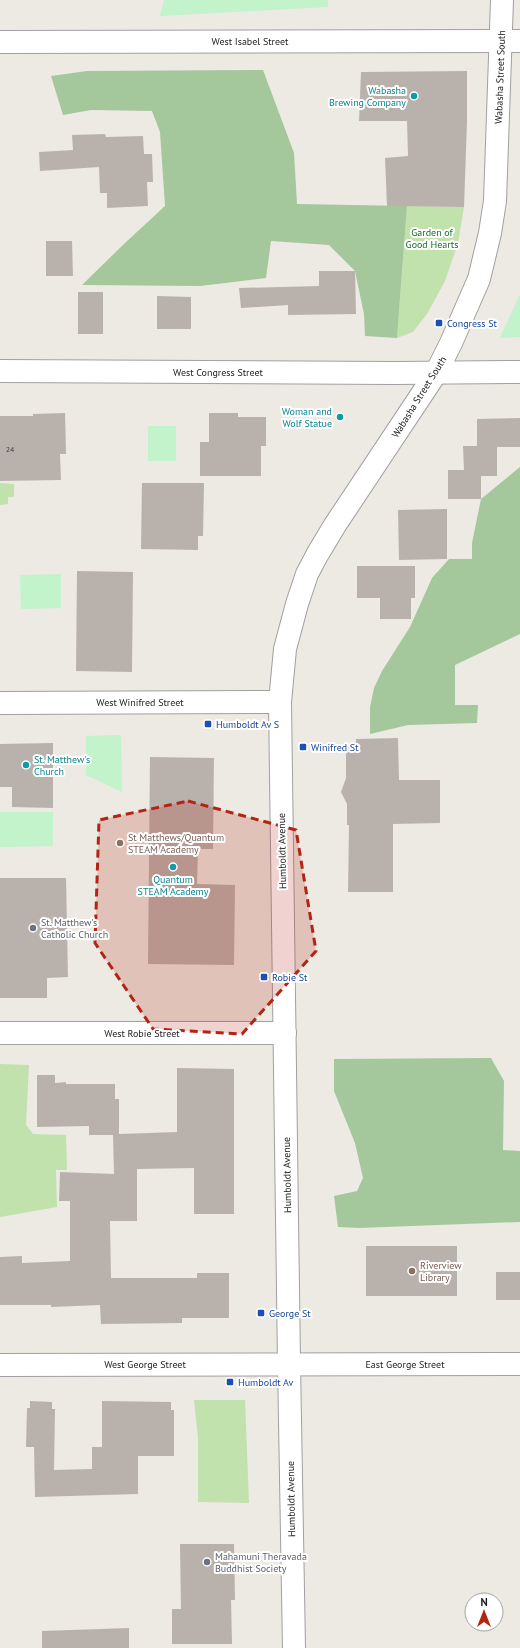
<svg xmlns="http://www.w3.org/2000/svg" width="520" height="1648" font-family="'PT Sans',sans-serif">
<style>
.grass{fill:#c1e2ad}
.forest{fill:#a4c79b}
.park{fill:#c2f3cb}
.building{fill:#b9b2ac}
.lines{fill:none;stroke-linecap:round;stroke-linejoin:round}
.minor-casing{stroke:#a0a0a0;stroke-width:24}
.tertiary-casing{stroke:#a0a0a0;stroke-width:24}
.minor{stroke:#fff;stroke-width:22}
.tertiary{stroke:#fff;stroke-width:22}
.marked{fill:#b32414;fill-opacity:0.2;stroke:#b32414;stroke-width:3;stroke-dasharray:8 5;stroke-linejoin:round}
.culture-dot{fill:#0f9aa8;stroke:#fff;stroke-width:1.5}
.transit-dot{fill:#1a4fb4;stroke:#fff;stroke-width:1.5}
.education-dot{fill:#8d6e63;stroke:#fff;stroke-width:1.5}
.worship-dot{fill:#6b7280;stroke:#fff;stroke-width:1.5}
.labels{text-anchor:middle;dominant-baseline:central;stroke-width:4;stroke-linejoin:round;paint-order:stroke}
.number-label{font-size:8px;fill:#434240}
.street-label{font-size:10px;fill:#1c1c1c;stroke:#fff}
.culture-label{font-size:10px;fill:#0d838f;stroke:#fff;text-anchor:end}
.park-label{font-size:10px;fill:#166d26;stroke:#fff}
.transit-label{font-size:10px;fill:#164399;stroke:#fff;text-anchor:start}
.education-label{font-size:10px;fill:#785e54;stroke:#fff;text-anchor:start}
.worship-label{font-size:10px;fill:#5b616d;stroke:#fff;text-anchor:start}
</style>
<rect width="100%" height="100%" fill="#eceae2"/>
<path class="grass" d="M407,206l57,1 -6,36 -13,38 -18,33 -14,18 -16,6z
M0,483l14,1v13h-6v7l-8,1z
M0,1064l29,1 -3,60 7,9 33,1 1,35h-11l1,37 -57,10z
M194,1400h51l4,103 -51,-1v-64z"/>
<path class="forest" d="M263,70l31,83 3,51 110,2 -10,132 -32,-2 -1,-22 -9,-43 -26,-26 -58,-4 -5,37 -66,8 -118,-1 43,-42 40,-37 -5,-74 -8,-21 -61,-1 -28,5 -12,-39 36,-5z
M520,467v167l-65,31v40h23l-1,18 -69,2 -38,9v-27l4,-19 8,-17 28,-44 22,-49 17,-19h23v-16l9,-44z
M491,1058l13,23 -1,69 17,1v71l-161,6 -21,-1 -4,-31 23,-5 6,-13 -8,-35 -21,-52v-32z"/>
<path class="park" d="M164,0h164v7l-168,9z
M520,294v43l-20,1z
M148,426h28v35h-28z
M61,574v34l-40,1 -1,-34z
M121,735l1,57 -36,-17v-39z
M0,812h53v34l-53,1z"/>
<path class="building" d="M467,71v50l-3,86 -77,-1 -2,-48 23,-2 -1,-35h-48l2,-49z
M105,134l1,3 37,-1 1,18h8l1,28h-6l1,24 -41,2v-15h-7l-1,-26 -59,4 -1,-19 34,-2 -1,-15z
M46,241h26l1,35h-27z
M319,271h36l1,43 -68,1v-10l-47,3 -2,-20 80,-2z
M78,292h25v42h-25z
M157,296l34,1v32h-34z
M65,413l1,41h-6l1,26 -61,1v-65h33v-2z
M209,413h29v4h28v29h-5v30h-61v-34h9z
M520,418v29h-23v29h-16v23h-33v-29h16l-1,-24h14v-27z
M142,483h62l-1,53h-5v14l-57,-1z
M447,509v50l-48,1 -1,-50z
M357,566h58v32h-4v21h-31v-21h-23z
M77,571l56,1 -1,100 -56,-1z
M398,738l1,42h41v43l-47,1v68h-45l1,-67h-2v-21l-6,-12 5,-14v-32h10v-7z
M53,743v65l-41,-1v-20h-12v-43z
M150,757l64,1 -1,91h-15l-1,35 38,1 -1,80 -86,-1z
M0,878h66l2,99 -21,1v20h-47z
M177,1068l57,1v145h-40v-46l-57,1v52h-27l1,57h86v-5h32v45h-47v5l-81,1 -1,-19 -49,2v-2h-51v-48l22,-1v7l48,-2v-60h-11l1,-29 54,2 -1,-39h-24v-9l-52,1v-52h18v8l11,-1v2h49v15h4v35l58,-2z
M366,1246h91v50h-91z
M496,1272h24v28h-24z
M30,1401l22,1v7h3l-1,61 38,-1v-22h10v-46l69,1v8h3v46h-36v38l-103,3 -1,-50h-8l1,-39h3z
M180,1544h54l1,56h-4l1,44h-60v-35h9z
M129,1628v20h-87v-17z"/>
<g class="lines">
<defs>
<path id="minor" d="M0,42l520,-1
M0,371l395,2 125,-1
M0,703l280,-1
M0,1033h285
M289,1364l5,284"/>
<path id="tertiary" d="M289,1364l-9,-662 5,-53 12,-45 10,-30 10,-19 18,-30 101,-152 15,-30 28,-64 11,-46 5,-32 7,-201
M0,1365l520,-1"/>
</defs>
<use href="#minor" class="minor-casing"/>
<use href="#tertiary" class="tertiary-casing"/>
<use href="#minor" class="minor"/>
<use href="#tertiary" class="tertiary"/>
</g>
<path class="marked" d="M188,801l108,29 20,121 -74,83 -89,-5 -58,-86 4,-123z"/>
<g class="culture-dot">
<circle cx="414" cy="96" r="4"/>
<circle cx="340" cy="417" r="4"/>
<circle cx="26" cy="765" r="4"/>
<circle cx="173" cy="867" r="4"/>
</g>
<g class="transit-dot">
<rect x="435" y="319" width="8" height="8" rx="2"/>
<rect x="204" y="720" width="8" height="8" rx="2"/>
<rect x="299" y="743" width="8" height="8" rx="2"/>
<rect x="260" y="973" width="8" height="8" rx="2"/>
<rect x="257" y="1309" width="8" height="8" rx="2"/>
<rect x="226" y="1378" width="8" height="8" rx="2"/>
</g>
<g class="education-dot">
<circle cx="120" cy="843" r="4"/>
<circle cx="412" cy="1271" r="4"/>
</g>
<g class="worship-dot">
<circle cx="33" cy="928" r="4"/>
<circle cx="207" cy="1562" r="4"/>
</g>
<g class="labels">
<g class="number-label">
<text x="10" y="449">24</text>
</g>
<g class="street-label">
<text x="250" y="41">West Isabel Street</text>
<text transform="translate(500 77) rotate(-88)">Wabasha Street South</text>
<text x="218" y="372">West Congress Street</text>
<text transform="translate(419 397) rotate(-58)">Wabasha Street South</text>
<text x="140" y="702">West Winifred Street</text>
<text transform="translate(282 851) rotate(-91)">Humboldt Avenue</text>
<text x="142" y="1033">West Robie Street</text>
<text transform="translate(287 1175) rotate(-91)">Humboldt Avenue</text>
<text x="145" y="1364">West George Street</text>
<text x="405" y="1364">East George Street</text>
<text transform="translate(291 1499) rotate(-91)">Humboldt Avenue</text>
</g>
<g class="culture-label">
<text x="406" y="90">Wabasha<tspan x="406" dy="12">Brewing Company</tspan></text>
<text x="332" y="411">Woman and<tspan x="332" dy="12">Wolf Statue</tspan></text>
<text x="34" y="759" text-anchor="start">St. Matthew's<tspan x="34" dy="12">Church</tspan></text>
<text x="173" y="879" text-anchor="middle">Quantum<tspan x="173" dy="12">STEAM Academy</tspan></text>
</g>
<g class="park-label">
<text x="432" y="232">Garden of<tspan x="432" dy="12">Good Hearts</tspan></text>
</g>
<g class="transit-label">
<text x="447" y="323">Congress St</text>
<text x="216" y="724">Humboldt Av S</text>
<text x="311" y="747">Winifred St</text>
<text x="272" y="977">Robie St</text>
<text x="269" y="1313">George St</text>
<text x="238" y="1382">Humboldt Av</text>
</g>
<g class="education-label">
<text x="128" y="837">St Matthews/Quantum<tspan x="128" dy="12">STEAM Academy</tspan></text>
<text x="420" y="1265">Riverview<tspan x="420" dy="12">Library</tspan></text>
</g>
<g class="worship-label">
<text x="41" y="922">St. Matthew's<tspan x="41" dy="12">Catholic Church</tspan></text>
<text x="215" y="1556">Mahamuni Theravada<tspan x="215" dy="12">Buddhist Society</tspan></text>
</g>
</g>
<g transform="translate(484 1612)"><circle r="19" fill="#ffffff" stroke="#a4a4a4"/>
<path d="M0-3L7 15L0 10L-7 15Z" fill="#b32414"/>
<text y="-6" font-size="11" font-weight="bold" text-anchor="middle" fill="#1c1c1c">N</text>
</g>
</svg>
